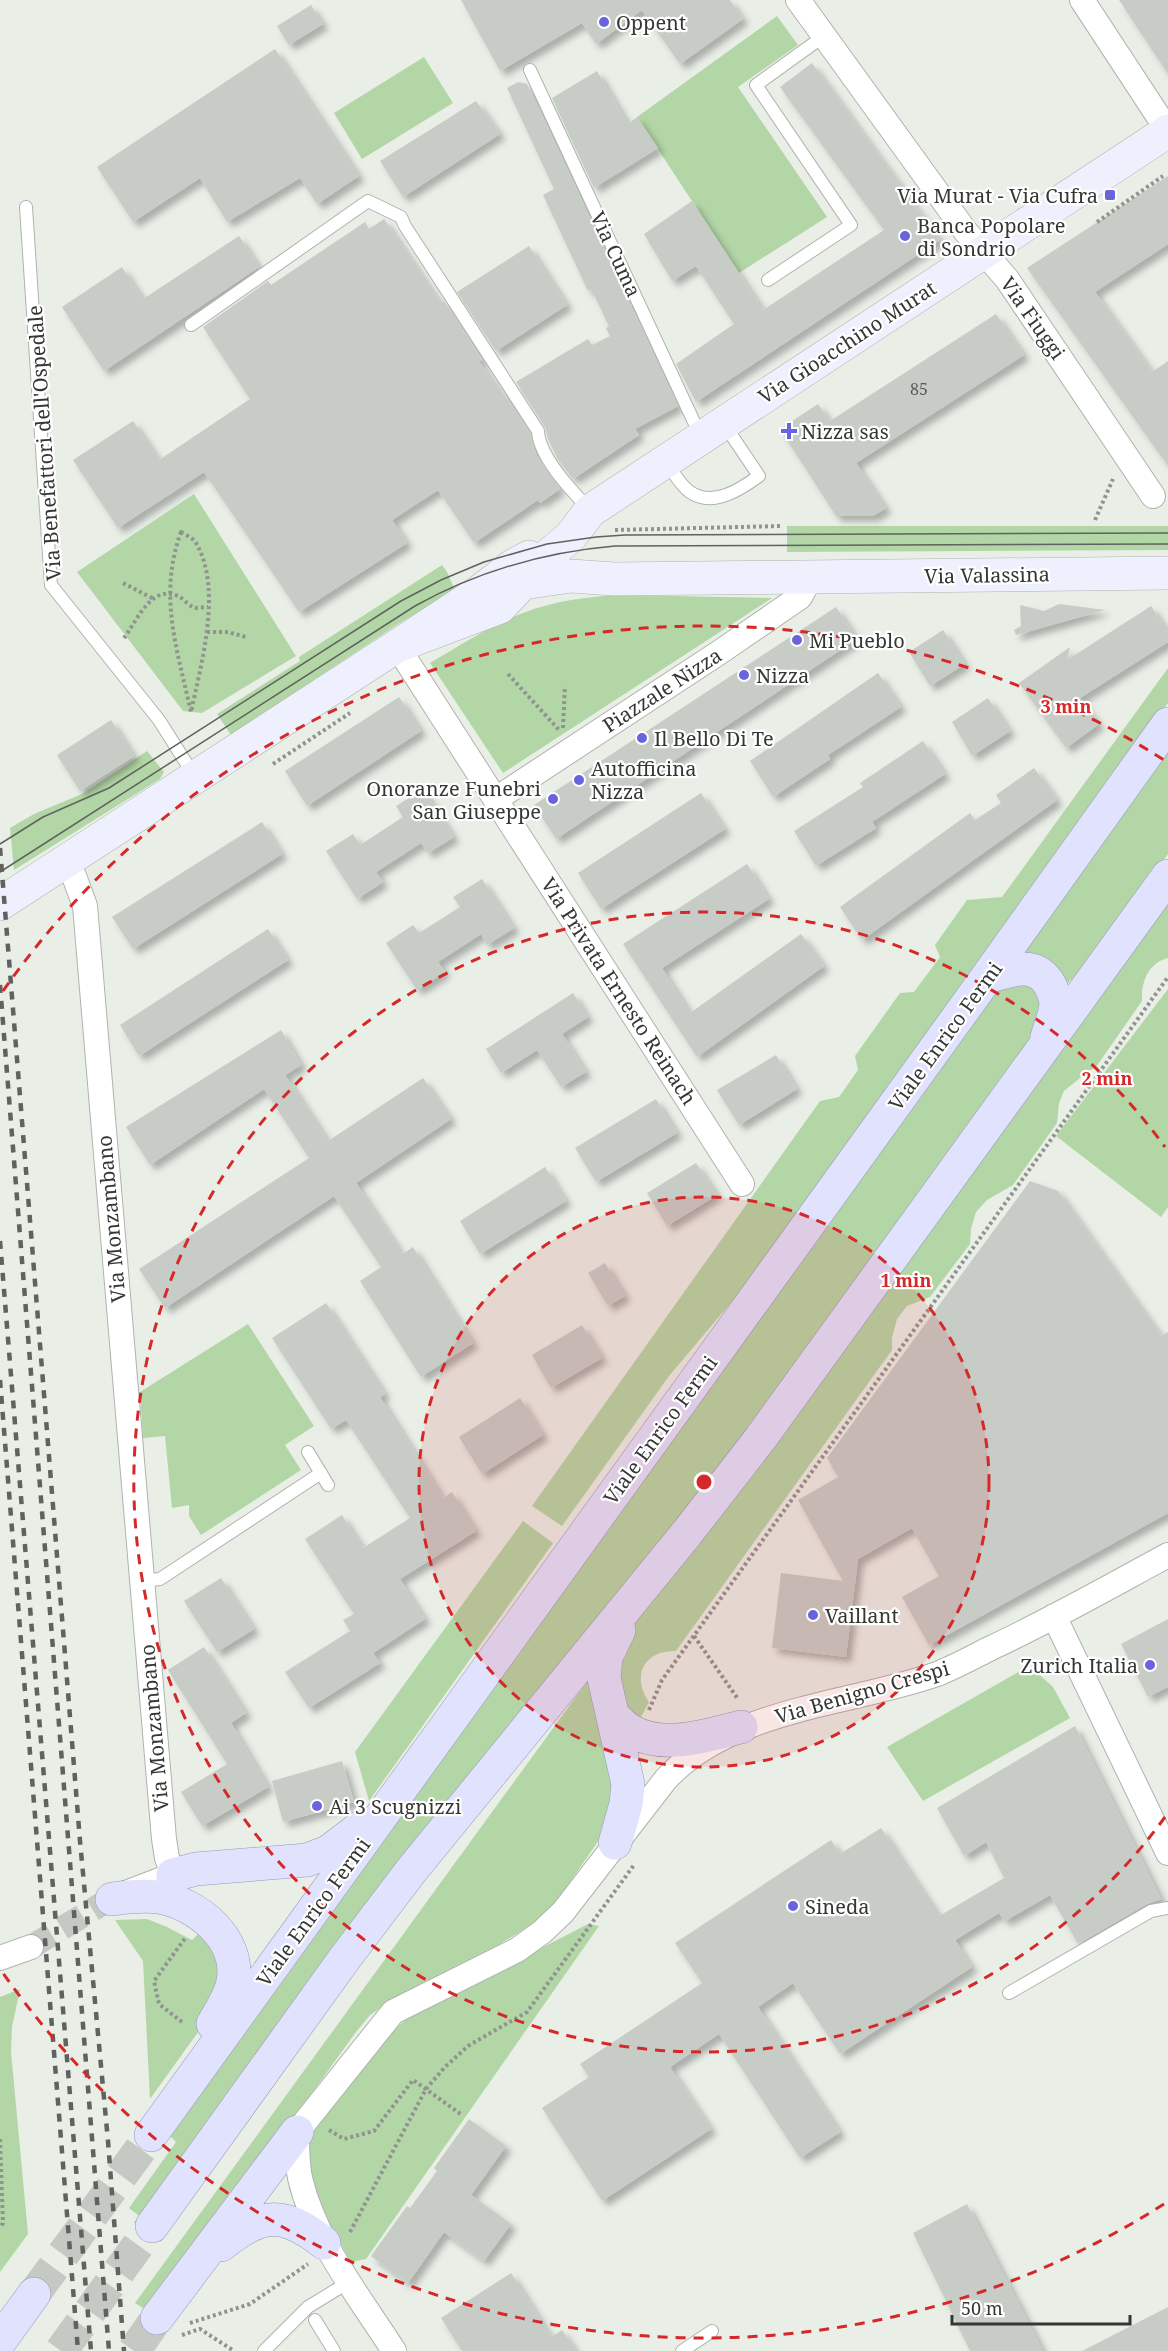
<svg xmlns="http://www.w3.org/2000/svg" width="1168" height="2351" font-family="'Noto Serif',serif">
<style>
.green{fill:#b3d6a6}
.building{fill:#c7ccc6;filter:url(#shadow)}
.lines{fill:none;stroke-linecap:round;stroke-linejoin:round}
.street-tunnel{stroke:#c5c9c3;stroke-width:24;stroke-dasharray:24 12;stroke-linecap:butt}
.primary-tunnel{stroke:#c5c9c3;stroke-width:33;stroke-dasharray:33 16;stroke-linecap:butt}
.lane-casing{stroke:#afb3ad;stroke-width:14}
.street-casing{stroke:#afb3ad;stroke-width:26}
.secondary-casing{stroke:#afb3ad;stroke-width:34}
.primary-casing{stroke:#9699b7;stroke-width:34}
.path{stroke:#90948f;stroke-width:4;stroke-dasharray:3 3;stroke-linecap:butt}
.lane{stroke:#fff;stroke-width:12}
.street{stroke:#fff;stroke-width:24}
.secondary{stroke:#eff0fe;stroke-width:33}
.primary{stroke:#e0e2fe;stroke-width:33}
.tram{stroke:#5f625e;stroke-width:1.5}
.rail{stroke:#5f625e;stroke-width:4.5;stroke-dasharray:8 8;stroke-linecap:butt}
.ring{fill:none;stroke:#d62828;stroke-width:3;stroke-dasharray:10 8}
.poi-dot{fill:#6963dc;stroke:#fff;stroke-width:2}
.labels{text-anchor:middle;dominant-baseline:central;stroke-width:4.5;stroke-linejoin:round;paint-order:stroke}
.number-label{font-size:16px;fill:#5a5c58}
.poi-label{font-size:20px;fill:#353734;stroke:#fff;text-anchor:start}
.street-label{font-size:20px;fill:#353734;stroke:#fff}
.centre{fill:#d62828;stroke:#fff;stroke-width:3}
.ring-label{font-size:18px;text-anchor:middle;font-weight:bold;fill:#d62828;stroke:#fff;stroke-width:4.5;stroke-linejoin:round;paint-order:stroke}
</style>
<defs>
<filter id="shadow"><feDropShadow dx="5.5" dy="5.5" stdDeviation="3" flood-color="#0004"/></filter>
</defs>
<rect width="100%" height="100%" fill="#e9eee7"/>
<path class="green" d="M777,16l21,29 -60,42 89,130 -88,56 -102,-156z
M424,57l29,46 -91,56 -28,-46z
M194,494l102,162 -94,57 -19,-2 -106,-139z
M787,526h381v24l-381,2z
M442,565l5,7 8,18 -57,34 -167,111 -14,-21 83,-53 -1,-4z
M618,595l154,3 -269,175 -73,-110c30,-17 60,-38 93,-50 31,-12 62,-16 95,-18z
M1168,668v35l-423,583 -76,90 -107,150 -30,-20 288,-405 19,-4 19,-27 -3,-14 45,-63 14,-1 26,-35 -5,-12 32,-45 35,-3z
M1168,749v105l-80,109 -21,21 -47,-30z
M147,751l17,21 -4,7 -146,91 -4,-42 24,-14 48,-20z
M1168,901v57c-20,5 -27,24 -26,43l-46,66 -10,6 -22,18 -5,12 -2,20 -44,62 -26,15 -11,12 -5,17 -1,15 -40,53 -23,9 -10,13 -5,19v12l-216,301c-32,-1 -45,25 -27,51l-10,19 -14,-13 -7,-39 5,-17 14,-33z
M1014,981l22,8 13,25 -250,352 -657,852 -13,-10 47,-66 -6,-6 440,-610 380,-532z
M1168,989v218l-7,10 -105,-81z
M248,1324l66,102 -29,19 16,25 -100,65 -12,-19v-11l-17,3 -7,-72 -22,2 -3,-46z
M523,1521l30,22 -184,258 -14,-49z
M1033,1669l20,18 17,31 -147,83 -36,-54 133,-76z
M591,1676l26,113 -18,51 -45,65 -20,18 -42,26 -91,45 -31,21 -14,17 -204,282 -17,-11z
M147,1919l20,8 25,13 9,-9 19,33 -9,50 -61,85 -7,-138 -28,-41z
M588,1924l11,2 -233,333 -15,3 -26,-46 -12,-27 -6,-32 2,-19 13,-19 57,-78 33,-26z
M20,1989l-8,38 -1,25 17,182 -28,38v-275z"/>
<path class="building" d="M461,0h269l13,19 -63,45 -38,-54 -46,34 -14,-21 -82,48z
M1119,0h49v74l-22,-33z
M311,5l12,19 -34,21 -12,-19z
M275,49l84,127 -42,28 -17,-26 -73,44 -27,-44 -67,44 -36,-55z
M812,63l128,177 -244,162 -20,-38 58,-40 -38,-58 -24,15 -28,-47 48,-33 71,109 121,-80 -104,-143z
M597,71l31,53 9,-7 21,31 -64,40 -42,-90z
M518,82l9,2 151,322 -43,23 4,6 -66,44 -16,-21 -9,-19 -3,-12 -29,-45 72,-43 4,6 18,-9 -4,-8 3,-2 -18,-37 -3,2 -45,-96 11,-6 -47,-101z
M476,101l24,33 -97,63 -23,-36z
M1168,176v68l-73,48 57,80 16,-11v105l-141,-198z
M384,219l56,84 4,-2 38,59 -3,1 21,31 2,-1 28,43 7,22 23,33 -20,14 -2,-3 -64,43 -36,-53 -46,30 15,23 -108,69 -95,-140 -86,56 -45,-68 60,-39 26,39 91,-61 -47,-72 65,-46 3,4 94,-63 4,7z
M239,236l20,31 -155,104 -42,-64 60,-40 21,32z
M529,246l38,59 -71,46 -39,-59z
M996,314l28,41 -168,108 30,45 -13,8h-37l-56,-87 38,-25 12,17z
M1059,604l46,6 -89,25 -2,-5 7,-4 -1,-21 24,6z
M1151,606l17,26v10l-88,56 19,26 -33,24 -47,-65 51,-36 -3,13z
M836,607l21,32 -301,200 -22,-34z
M943,630l22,34 -35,22 -21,-34z
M878,673l23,34 -73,48 2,4 -57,38 -23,-36z
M399,697l22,34 -114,75 -22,-35z
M988,698l22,33 -38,25 -20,-34z
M111,720l23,36 -54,35 -23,-36z
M923,741l22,33 -73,48 4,6 -60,38 -22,-35 69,-44 -3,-4z
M1034,768l23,32 -195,140 -22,-33 130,-94 5,7 26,-17 -5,-8z
M423,789l31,48 -26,16 -7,-10 -45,29 7,10 -26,17 -31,-48 27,-17 7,11 43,-28 -7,-11z
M701,793l24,36 -124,80 -23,-36z
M262,822l20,32 -149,95 -21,-32z
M747,864l22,35 -107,69 28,45 111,-79 23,32 -127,91 -74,-113z
M482,879l32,49 -27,17 -6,-11 -43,28 7,10 -28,18 -31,-47 27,-18 6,8 41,-26 -7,-10z
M268,929l20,31 -149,96 -19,-31z
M573,993l15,24 -26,17 24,38 -25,15 -24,-37 -36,23 -15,-24z
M281,1030l20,35 -16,10 43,66 95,-63 28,41 -95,64 46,71 11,-7 60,96 -52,34 -61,-96 21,-14 -47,-71 -169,112 -26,-39 170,-111 -45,-69 -114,76 -24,-38z
M776,1055l21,34 -58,36 -22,-35z
M656,1099l21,34 -81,49 -21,-34z
M696,1163l21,32 -50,31 -20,-33z
M545,1167l21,34 -86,53 -20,-33z
M1030,1181l28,10 103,145 7,-4v181l-239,132 -27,-48 37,-21 -27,-48 -54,31 -12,98 -74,-9 9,-75 62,8 -45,-81 40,-23 -11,-19z
M605,1263l20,33 -17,10 -20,-33z
M326,1303l59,91 -5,3 63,101 9,-6 24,39 -76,48 25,40 -52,34 7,10 -71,45 -24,-36 65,-41 -7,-11 11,-6 -49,-75 37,-24 21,33 47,-30 -64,-98 -15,9 -59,-91z
M582,1325l20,33 -51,30 -19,-33z
M520,1398l23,37 -61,39 -23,-37z
M221,1578l33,51 -37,23 -33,-51z
M1168,1619v68l-20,10 -27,-53z
M204,1647l42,66 -15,10 37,64 -66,39 -21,-34 46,-28 -59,-94z
M1075,1726l86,173 -14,5 -69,40 -28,-49 -45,26 -6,-8 -44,27 17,27 -132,87 -47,-71 -35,24 82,125 -40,26 -81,-124 -49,33 41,62 -109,72 -60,-93 47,-31 -9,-13 122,-81 -27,-40 156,-103 9,14 41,-26 58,88 65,-38 -18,-36 -22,14 -27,-48z
M342,1761l12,41 -71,20 -11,-41z
M469,2119l37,27 -35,49 40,29 -27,37 -40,-29 -36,51 -37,-27 36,-50 3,2 27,-37 -3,-3z
M967,2204l76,147h-73l-57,-118z
M511,2273l40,64 11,-7 14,21h-114l-21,-33z
M1168,2307v44h-86z"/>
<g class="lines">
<path class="street-tunnel" d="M31,1947l71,-43"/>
<path class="primary-tunnel" d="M34,2294l117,-159
M61,2351l91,-125
M134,2351l23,-33"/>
<defs>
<path id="lane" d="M530,70l171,367
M26,207l25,378 108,135 36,57
M768,280l83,-55 -95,-140 68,-49
M191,325l177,-124 33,16 4,9 133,205c1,26 34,60 52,79
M667,463c7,10 13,22 23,29 23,16 51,-3 69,-16l-35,-52
M308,1452l20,33
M141,1581l19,-2 161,-106
M1009,1993l142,-82 17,-3
M315,2320l19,31
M264,2351l44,-44 41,-25
M682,2351l30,-20"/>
<path id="street" d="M798,0l168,232 41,47 146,217
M1082,0l86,131
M397,646l345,538
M496,799l224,-147 80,-55 5,-9 1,-11
M64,863l10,13 11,30 79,933 3,19 6,17 -47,18
M1054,1616l114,237
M0,1958l31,-11
M394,2351c-35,-55 -79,-109 -94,-173 -3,-15 -3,-31 -3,-46l96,-120 124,-62 25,-18 21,-20 103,-133c66,-71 183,-74 271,-105 18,-7 36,-17 54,-26 60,-28 118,-61 177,-93"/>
<path id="secondary" d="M516,584l55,-8 43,3 554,-6
M397,646l103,-39 49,-52 22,-19 19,-25 578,-380
M0,904l397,-258 82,-54 35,-27 15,-8"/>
<path id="primary" d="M987,977c22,-6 46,-17 61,5 4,6 8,16 8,23 -1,10 -6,22 -9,32
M613,1716c6,5 12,12 18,15 33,19 76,4 110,-4
M615,1843l11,-39 2,-20 -24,-106 2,-21 13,-27
M173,1875l23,-6 111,-9 21,-8 34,-26
M112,1899c16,-2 31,-4 46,-2 39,6 83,42 75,85 -3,15 -12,28 -20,42
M151,2135l836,-1158 181,-253
M152,2226l193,-268 66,-87 276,-338 73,-94 408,-563
M221,2245c40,-32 61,-35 103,-2
M157,2318l140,-186
M0,2341l34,-47"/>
</defs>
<use href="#lane" class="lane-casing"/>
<use href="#street" class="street-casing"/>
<use href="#secondary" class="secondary-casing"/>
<use href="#primary" class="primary-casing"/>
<path class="path" d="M1097,222l66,-46
M1095,520l18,-41
M615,530l166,-4
M181,532c5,3 12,6 15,11 27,46 5,121 -5,169 -14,-63 -33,-117 -10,-180z
M123,583l31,16
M207,632h21l18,5
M124,638c11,-14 26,-52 51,-43 8,2 12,10 20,13l13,-1
M508,674l52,57
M563,728l2,-42
M273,764l77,-51
M694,1636l44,63
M649,1710l13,-30 506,-703
M182,2022l-23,-18 -5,-23 32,-44
M329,2130l15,9 30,-8 39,-51 49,35
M0,2139l3,84 -3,5
M350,2232l76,-143 19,-22 23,-21 59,-34 107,-147
M190,2323l60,-19 58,-40
M182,2335l18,-6 34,22"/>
<use href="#lane" class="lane"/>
<use href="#street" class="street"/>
<use href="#secondary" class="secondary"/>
<use href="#primary" class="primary"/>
<path class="tram" d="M0,844l43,-27 66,-29 292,-187 40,-21 43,-18 63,-18 49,-7 29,-2 543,-2
M0,872l415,-266c63,-35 129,-54 200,-60l553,-2"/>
<path class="rail" d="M0,848l80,993 28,300 16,210
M0,985l109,1366
M0,1241l91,1110
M0,1380l78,971"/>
</g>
<circle cx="704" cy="1482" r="285" fill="#d62828" fill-opacity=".12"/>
<g class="ring">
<circle cx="704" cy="1482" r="285"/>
<path d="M1165 1817A570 570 0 1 1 1165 1147"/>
<path d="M1164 2204A856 856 0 0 1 3 1973M3 991A856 856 0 0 1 1164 760"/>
</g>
<g class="poi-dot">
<circle cx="604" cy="22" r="6"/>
<rect x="1104" y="189" width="12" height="12" rx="3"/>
<circle cx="905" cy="236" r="6"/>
<path d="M786 422h6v6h6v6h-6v6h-6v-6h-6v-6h6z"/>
<circle cx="797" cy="640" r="6"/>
<circle cx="744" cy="675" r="6"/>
<circle cx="642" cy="738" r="6"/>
<circle cx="579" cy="780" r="6"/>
<circle cx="553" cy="799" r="6"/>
<circle cx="813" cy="1615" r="6"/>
<circle cx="1150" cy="1665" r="6"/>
<circle cx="317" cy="1806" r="6"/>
<circle cx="793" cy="1906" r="6"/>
</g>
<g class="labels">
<g class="number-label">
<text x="919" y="389">85</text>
</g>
<g class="poi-label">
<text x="616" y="22">Oppent</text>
<text x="1098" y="195" text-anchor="end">Via Murat - Via Cufra</text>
<text x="917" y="225">Banca Popolare<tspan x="917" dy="23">di Sondrio</tspan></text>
<text x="801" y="431">Nizza sas</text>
<text x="809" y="640">Mi Pueblo</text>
<text x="756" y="675">Nizza</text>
<text x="654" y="738">Il Bello Di Te</text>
<text x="591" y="768">Autofficina<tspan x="591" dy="23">Nizza</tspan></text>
<text x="541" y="788" text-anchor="end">Onoranze Funebri<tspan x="541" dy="23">San Giuseppe</tspan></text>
<text x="825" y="1615">Vaillant</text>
<text x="1138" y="1665" text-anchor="end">Zurich Italia</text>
<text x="329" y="1806">Ai 3 Scugnizzi</text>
<text x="805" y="1906">Sineda</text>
</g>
<g class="street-label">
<text transform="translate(616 254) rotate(65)">Via Cuma</text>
<text transform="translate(1033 318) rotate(55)">Via Fiuggi</text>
<text transform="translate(847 342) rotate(-33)">Via Gioacchino Murat</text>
<text transform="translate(44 443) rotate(-94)">Via Benefattori dell'Ospedale</text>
<text transform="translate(987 575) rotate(-1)">Via Valassina</text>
<text transform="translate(662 690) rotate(-33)">Piazzale Nizza</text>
<text transform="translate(619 991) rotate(57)">Via Privata Ernesto Reinach</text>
<text transform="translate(945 1036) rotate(-54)">Viale Enrico Fermi</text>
<text transform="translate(111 1219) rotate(-95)">Via Monzambano</text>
<text transform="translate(660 1430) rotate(-54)">Viale Enrico Fermi</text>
<text transform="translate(862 1692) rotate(-16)">Via Benigno Crespi</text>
<text transform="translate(154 1728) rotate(-95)">Via Monzambano</text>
<text transform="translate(313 1912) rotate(-54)">Viale Enrico Fermi</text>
</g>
</g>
<circle cx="704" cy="1482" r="9" class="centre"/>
<g class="ring-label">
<text x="1066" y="713">3 min</text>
<text x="1107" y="1085">2 min</text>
<text x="906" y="1287">1 min</text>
</g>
<path d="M952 2315v9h178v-9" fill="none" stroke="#353734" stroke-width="3"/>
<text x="961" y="2315" font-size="18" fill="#353734" stroke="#ffffff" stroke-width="4.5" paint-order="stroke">50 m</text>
</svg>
